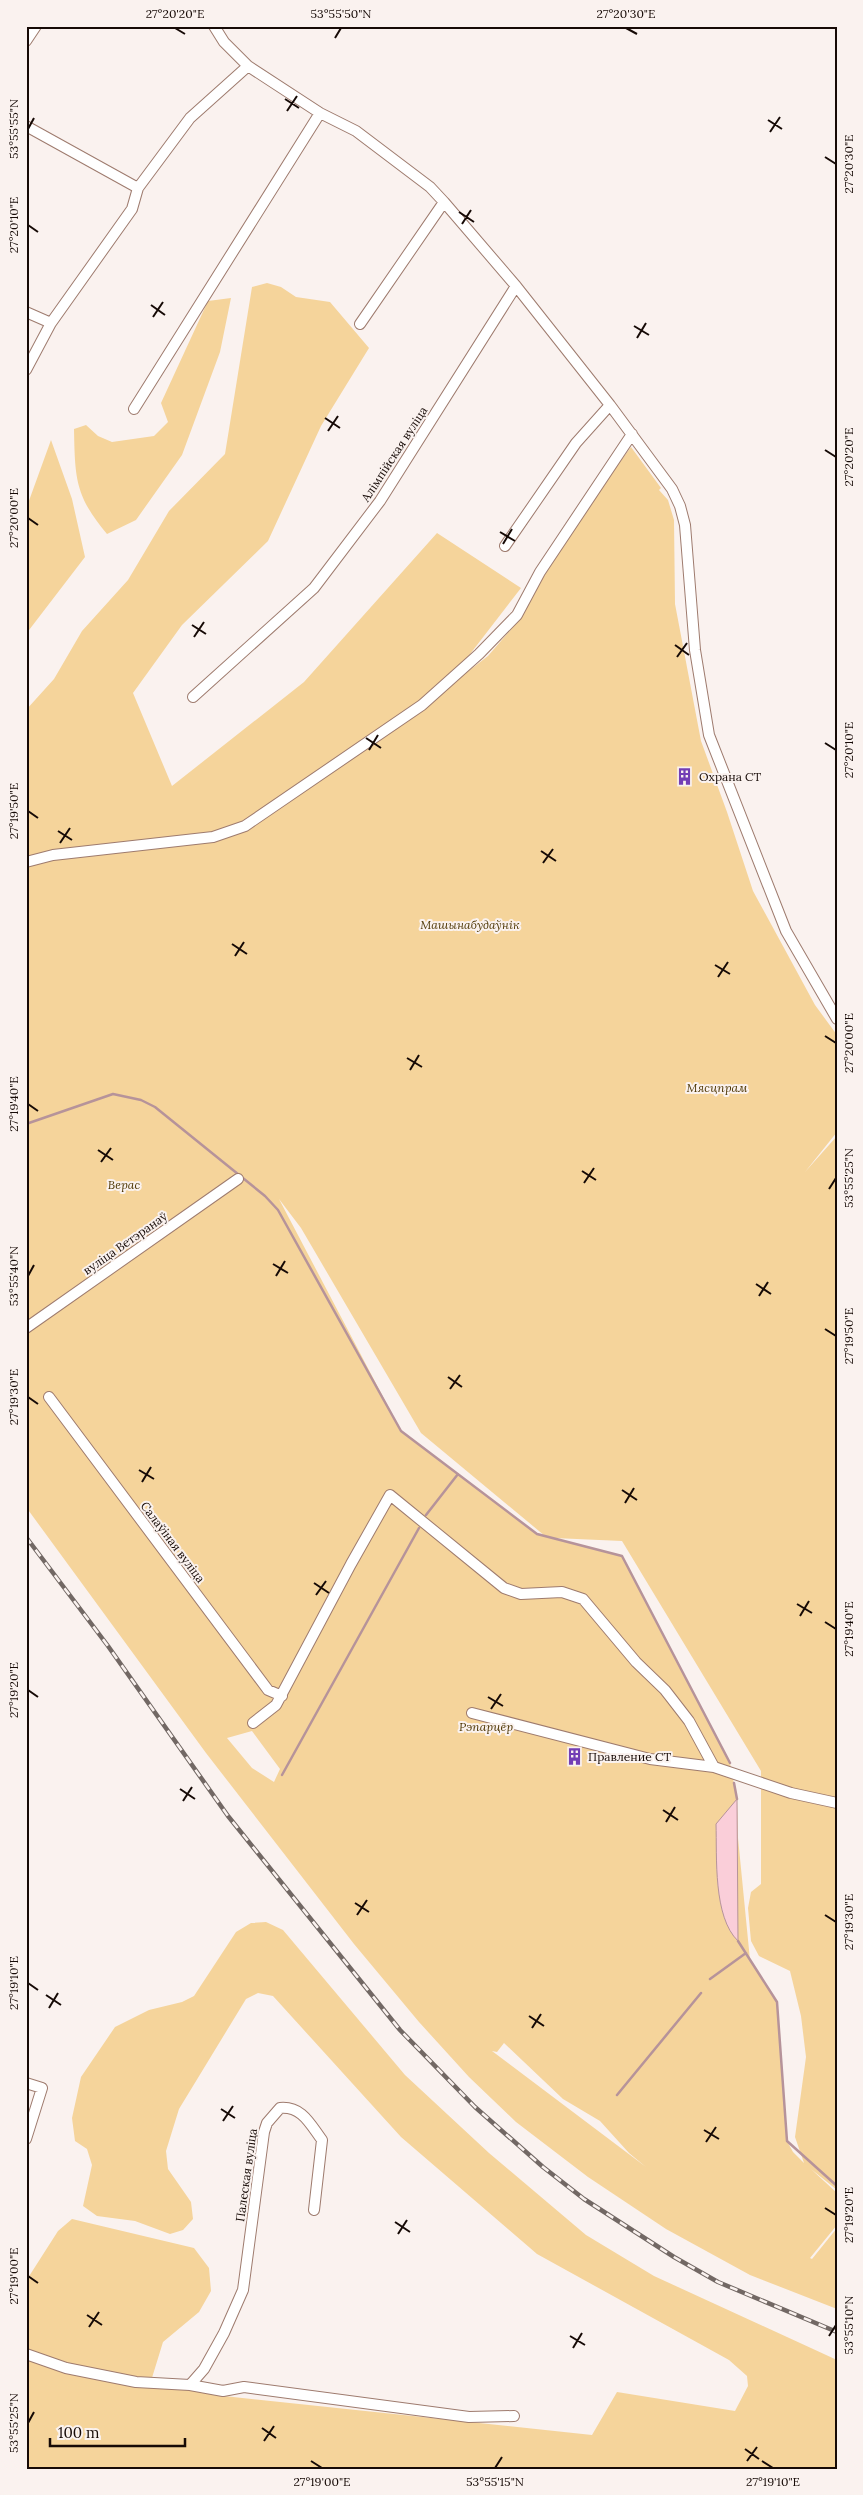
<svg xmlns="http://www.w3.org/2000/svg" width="863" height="2495" font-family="Lora,serif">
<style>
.green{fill:#f5d49b;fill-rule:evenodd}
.water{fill:#faced9;stroke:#b6939a}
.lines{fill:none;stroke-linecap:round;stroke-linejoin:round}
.stream{stroke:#b6939a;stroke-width:2.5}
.minor-casing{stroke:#9e7b6e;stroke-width:12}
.minor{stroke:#fff;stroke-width:10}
.rail-casing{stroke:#726864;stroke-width:4.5}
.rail{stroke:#faf2ef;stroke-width:2.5;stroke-dasharray:8;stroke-linecap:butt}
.ticks{fill:none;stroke:#160a06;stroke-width:2}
.labels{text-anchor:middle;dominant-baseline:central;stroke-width:4;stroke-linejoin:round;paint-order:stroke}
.street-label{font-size:12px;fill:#160a06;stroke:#faf2ef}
.poi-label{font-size:12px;fill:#160a06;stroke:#faf2ef;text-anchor:start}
.park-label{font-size:12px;font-style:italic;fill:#4f3805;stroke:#faf2ef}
.neatline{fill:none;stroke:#160a06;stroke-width:2}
.ticks-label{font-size:12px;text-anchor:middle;fill:#160a06}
</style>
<rect width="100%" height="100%" fill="#faf2ef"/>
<path class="green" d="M267,283l14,4 15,10 34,5 39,46 -48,78 -53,115 -86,84 -49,68 39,93 132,-104 133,-149 84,55 -81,105 48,-37 32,-37 23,-42 56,-87 32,-43 30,41 -2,2 9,10 6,20 1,84 26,137 26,71 26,79 62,114 22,30v97l-32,40 32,-36v1054l-26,-21 26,24v32l-27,33 2,1 25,-31v81l-87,-34 -84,-46 -78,-52 -72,-55 -47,-45 -50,-55 -65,-78 -148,-191 -180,-246v-797l28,-31 28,-48 46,-51 41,-69 56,-57 27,-167zM279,1199l22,29 120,205 124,103 -8,-2 -136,-103zM554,1538l68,3 139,230v113l-10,8 -3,16 3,33 8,15 31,15 11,45 5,41 -11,80 9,26 -11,-11 -6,-11 -10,-139 -27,-42 -12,-122 -1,-39 -7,-36 -108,-207zM252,1731l28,38 -6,13 -22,-14 -25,-30zM504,2043l59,56 37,22 29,32 17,14 -154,-116 5,1z
M231,298l-11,54 -38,103 -46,65 -29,14c-32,-38 -32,-56 -33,-105l12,-4 12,11 14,6 42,-6 14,-14 -7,-19 47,-102z
M51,440l21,59 13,58 -59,77v-125z
M266,1922l17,8 122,145 84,78 97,82 68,41 183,84v109h-811v-188l32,-50 14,-12 122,29 15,20 2,23 -12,21 -36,30 -12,39 73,15 368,39 25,-43 118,19 13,-25 -1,-10 -18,-16 -192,-106 -136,-117 -128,-141 -15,-3 -12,6 -67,110 -13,42 2,18 23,33 2,17 -10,11 -13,4 -35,-13 -38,-5 -14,-10 9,-41 -5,-16 -12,-8 -3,-23 9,-41 34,-50 34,-17 33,-8 12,-6 42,-64 15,-9z"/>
<path class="water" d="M737,1799l1,142c-25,-24 -21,-84 -22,-117z"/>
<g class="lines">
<path class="stream" d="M26,1124l87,-30 28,6 14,7 110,89 13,14 123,221 136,103 85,22 108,207
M426,1515l32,-41
M282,1775l137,-247
M734,1783l3,16
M738,1941l39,61 10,139 50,45
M710,1979l36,-26
M617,2095l84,-102"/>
<defs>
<path id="minor" d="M214,26l10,16 24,24 72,47 36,18 74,56 14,15 72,84 94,119 62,84 8,17 5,19 10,125 14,85 77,196 51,88
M26,41l10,-15
M26,126l112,62
M26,312l25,11
M360,324l84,-122
M26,370l25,-47 81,-114 6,-21 52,-70 58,-52
M134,409l186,-296
M505,546l71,-103 34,-38
M193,697l121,-109 66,-87 136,-215
M26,862l27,-7 160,-18 32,-11 177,-121 57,-51 38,-39 23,-43 92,-138
M26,1328l212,-149
M49,1397l219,293 14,6
M472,1713l178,46 64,8 77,26 46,10
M253,1723l23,-18 75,-141 39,-69 114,93 17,6 41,-2 21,7 53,63 29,28 24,31 25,46
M26,2083l16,5 -16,51
M26,2354l40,14 70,14 54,3 33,6 21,-4 225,30 45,-1
M190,2385l14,-16 20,-36 19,-43 21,-158 3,-9 13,-15c22,-2 30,16 42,32l-8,70"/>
</defs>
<use href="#minor" class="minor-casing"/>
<use href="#minor" class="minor"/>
<defs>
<path id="rail" d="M26,1537l82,109 120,170 172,214 75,77 68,60 41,32 90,58 44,25 119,50"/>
</defs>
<use href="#rail" class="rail-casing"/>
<use href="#rail" class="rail"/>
</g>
<path class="ticks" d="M175,28l10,6M626,28l11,6M335,38l6,-10M285,99l14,9M287,111l10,-15M768,120l14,9M28,129l6,-11M770,132l10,-15M825,157l11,7M459,212l15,10M462,224l9,-14M28,225l10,7M151,305l14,10M153,317l10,-15M634,326l15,9M637,338l9,-15M325,418l15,10M328,431l10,-15M825,450l11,7M28,518l10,7M500,532l15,9M503,544l9,-15M192,625l14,9M194,637l10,-15M675,645l14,10M677,657l10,-14M366,738l15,10M825,743l11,7M369,750l9,-15M28,811l10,7M58,831l14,9M60,843l10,-15M541,851l15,10M543,863l10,-14M232,944l15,10M235,956l9,-14M715,965l15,9M718,977l10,-15M825,1036l11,7M407,1058l15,9M410,1070l9,-15M28,1104l10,7M98,1150l15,10M101,1162l10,-14M582,1171l14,9M584,1183l10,-15M829,1189l7,-11M273,1264l15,9M28,1276l6,-11M276,1276l9,-15M756,1284l15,10M759,1296l9,-14M825,1329l11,7M448,1377l14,10M450,1389l10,-14M28,1397l10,7M139,1470l15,9M142,1482l9,-15M622,1490l15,10M625,1503l9,-15M314,1583l15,10M316,1595l10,-14M797,1604l15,9M800,1616l9,-15M825,1622l11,7M28,1690l10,7M488,1697l15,9M491,1709l10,-15M180,1789l15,10M183,1801l9,-14M663,1810l15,10M666,1822l9,-15M355,1903l14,9M357,1915l10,-15M825,1915l11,7M28,1983l10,7M46,1995l15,10M49,2008l9,-15M529,2016l15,10M532,2028l9,-14M221,2109l14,9M223,2121l10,-15M704,2130l15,9M706,2142l10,-15M825,2208l11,7M395,2222l15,10M398,2234l9,-14M28,2276l10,7M87,2315l15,10M89,2327l10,-15M570,2336l15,9M829,2336l7,-11M573,2348l9,-15M28,2423l6,-11M262,2428l14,10M264,2441l10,-15M745,2449l14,10M311,2461l11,7M747,2461l10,-14M762,2461l11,7M495,2468l7,-11"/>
<defs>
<symbol id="building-bare" viewBox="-9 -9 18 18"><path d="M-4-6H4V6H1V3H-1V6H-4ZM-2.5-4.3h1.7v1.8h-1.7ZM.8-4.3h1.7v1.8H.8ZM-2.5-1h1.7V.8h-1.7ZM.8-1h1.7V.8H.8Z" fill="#733eb5" stroke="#faf2ef" stroke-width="2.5" paint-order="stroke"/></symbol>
</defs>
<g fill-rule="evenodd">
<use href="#building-bare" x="672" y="764" width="25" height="25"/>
<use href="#building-bare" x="562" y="1744" width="25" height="25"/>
</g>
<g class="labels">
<g class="street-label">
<text transform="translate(394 454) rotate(-57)">Алімпійская вуліца</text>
<text transform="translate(125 1243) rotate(-35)">вуліца Ветэранаў</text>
<text transform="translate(173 1542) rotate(53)">Салаўіная вуліца</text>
<text transform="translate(246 2175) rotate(-82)">Палеская вуліца</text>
</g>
<g class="poi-label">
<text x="699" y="776">Охрана СТ</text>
<text x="588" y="1756">Правление СТ</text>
</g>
<g class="park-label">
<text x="470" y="924">Машынабудаўнік</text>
<text x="717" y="1087">Мясцпрам</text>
<text x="124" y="1184">Верас</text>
<text x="486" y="1726">Рэпарцёр</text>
</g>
</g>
<rect width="863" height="2495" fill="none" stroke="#faf2ef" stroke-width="55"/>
<path d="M50 2438v8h135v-8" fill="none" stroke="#160a06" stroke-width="2.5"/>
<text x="58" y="2438" font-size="15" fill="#160a06" stroke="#faf2ef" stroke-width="4" paint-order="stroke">100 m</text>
<rect x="28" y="28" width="808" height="2440" class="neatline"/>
<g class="ticks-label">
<text x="175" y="18">27°20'20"E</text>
<text x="341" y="18">53°55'50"N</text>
<text x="626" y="18">27°20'30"E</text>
<text transform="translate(14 129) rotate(-90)" y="4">53°55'55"N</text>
<text transform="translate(849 164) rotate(-90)" y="4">27°20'30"E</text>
<text transform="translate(14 225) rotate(-90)" y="4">27°20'10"E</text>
<text transform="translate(849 457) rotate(-90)" y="4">27°20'20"E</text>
<text transform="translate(14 518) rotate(-90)" y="4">27°20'00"E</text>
<text transform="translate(849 750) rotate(-90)" y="4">27°20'10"E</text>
<text transform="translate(14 811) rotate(-90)" y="4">27°19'50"E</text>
<text transform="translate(849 1043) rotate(-90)" y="4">27°20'00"E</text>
<text transform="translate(14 1104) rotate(-90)" y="4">27°19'40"E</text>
<text transform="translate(849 1178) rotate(-90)" y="4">53°55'25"N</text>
<text transform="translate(14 1276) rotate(-90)" y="4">53°55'40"N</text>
<text transform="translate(849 1336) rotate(-90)" y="4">27°19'50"E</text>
<text transform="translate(14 1397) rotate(-90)" y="4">27°19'30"E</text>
<text transform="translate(849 1629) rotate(-90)" y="4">27°19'40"E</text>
<text transform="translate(14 1690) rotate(-90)" y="4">27°19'20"E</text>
<text transform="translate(849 1922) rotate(-90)" y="4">27°19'30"E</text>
<text transform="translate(14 1983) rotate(-90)" y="4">27°19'10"E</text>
<text transform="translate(849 2215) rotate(-90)" y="4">27°19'20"E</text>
<text transform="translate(14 2276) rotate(-90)" y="4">27°19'00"E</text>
<text transform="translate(849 2325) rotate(-90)" y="4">53°55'10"N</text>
<text transform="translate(14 2423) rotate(-90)" y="4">53°55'25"N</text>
<text x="322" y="2486">27°19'00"E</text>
<text x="495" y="2486">53°55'15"N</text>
<text x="773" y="2486">27°19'10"E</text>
</g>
</svg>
